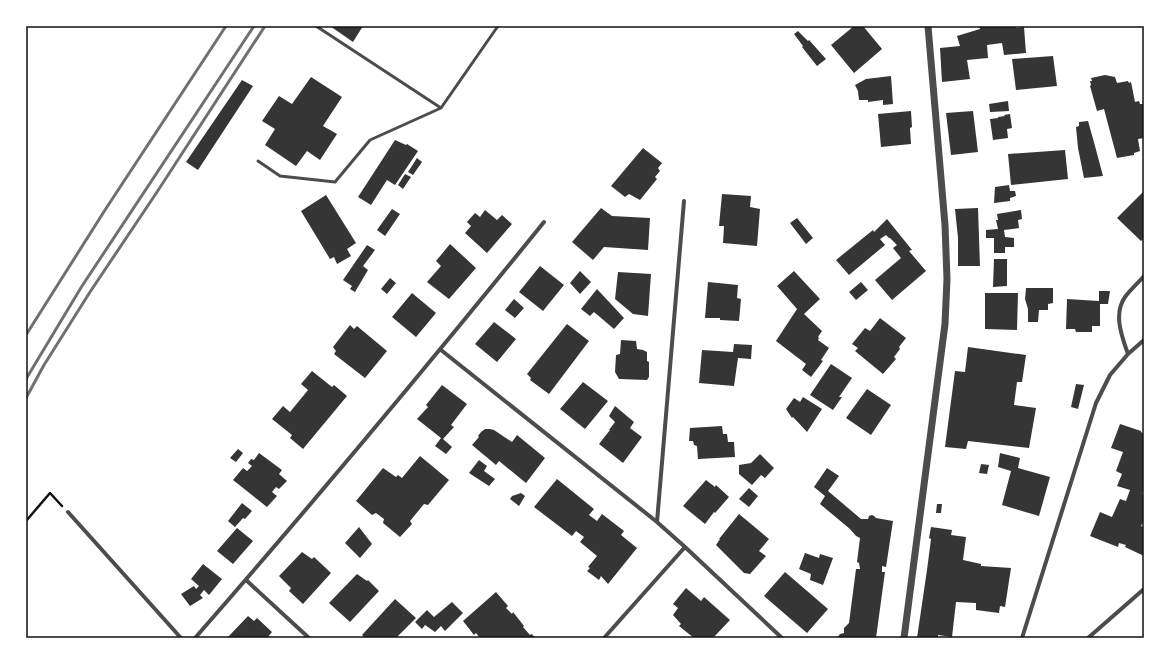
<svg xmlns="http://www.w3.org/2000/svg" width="1170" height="664" font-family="'Space Grotesk',sans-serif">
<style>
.building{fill:#353535}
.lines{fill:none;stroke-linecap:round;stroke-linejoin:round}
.path{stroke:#111;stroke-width:2.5}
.service{stroke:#4c4c4c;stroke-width:3}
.minor{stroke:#4c4c4c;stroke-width:4}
.tertiary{stroke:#4c4c4c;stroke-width:7}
.rail{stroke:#707070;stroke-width:3}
.neatline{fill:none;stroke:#111;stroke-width:1.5}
</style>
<rect width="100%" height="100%" fill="#fff"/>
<path class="building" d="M330,26h33l-10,16z
M854,26h9l19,23 -28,24 -23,-28z
M979,26h36l1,2 8,-1 2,26 -22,2 -2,-12 -15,2 1,13 -21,2 3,19 -28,3 -2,-34 20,-2 -3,-10 23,-7z
M798,31l10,10 1,-1 17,19 -9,7 -15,-19 1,-1 -9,-12z
M1053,56l4,30 -41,4 -4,-31z
M1105,75l10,2 2,6 11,-2 1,2 2,-1 4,20 4,-1 1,3h3l1,1v33l-6,1 2,12 -6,2v2l-17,3 -13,-49 -7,2 -7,-25 1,-1 -1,-4h2l-1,-3z
M891,76l2,28 -10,1v-5l-15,2v-2h-9l-1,-9 -3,-6 11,-6z
M311,77l31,20 -19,29 14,8 -17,26 -13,-9 -11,15 -31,-21 10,-16 -13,-8 17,-25 13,8z
M242,80l11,6 -55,84 -12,-8z
M1008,101l1,10 -19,1 -1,-8z
M911,111l1,16 -2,1 1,16 -30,3 -3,-33z
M973,111l5,41 -27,3 -5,-42z
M1010,114l2,14 -5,1 1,9 -15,2 -3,-21 8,-1v-1l7,-1 -1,-1z
M1088,121l7,25 8,30 -19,2 -6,-30 -2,-21 3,-1v-4z
M395,140l11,5 1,-1 11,7 -23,34 -8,-5 -16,25 -13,-8z
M643,148l19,15 -4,5 2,3 -5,6 2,2 -17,21 -11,-6 -4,3 -14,-11z
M1065,150l3,29 -57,6 -3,-31z
M417,158l5,4 -9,13 -5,-3z
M405,174l6,3 -8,12 -5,-4z
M1009,185l1,6h5l1,5 -6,2v3l-16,2 1,-16z
M1144,191v47l-3,3 -24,-23z
M722,194l29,2 -1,11 10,2 -3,37 -34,-3 1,-17h-5z
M326,195l30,48 -9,6 4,7 -14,8 -3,-7 -4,2 -29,-48z
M601,208l11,8 38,2 -2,32 -44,-3 -11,13 -21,-18z
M978,208l2,58h-22v-28l-3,-29z
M392,209l8,5 -15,22 -8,-6z
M485,210l12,10 5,-5 10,9 -25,29 -22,-20 6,-7 -4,-4 8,-9 5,4z
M1021,210l1,9 -4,1 1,8 -15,2 1,7 9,1v9h-9v6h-11v-15h-8v-8l12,-1 -2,-9h2l-1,-6z
M797,218l16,20 -7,6 -16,-21z
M887,219l25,31 -3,1 17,20 -34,29 -17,-20 26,-22 -8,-10 4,-3 -7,-7h-1l-3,-3 -6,4 5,6 -36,30 -13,-15 37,-30 1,2z
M450,244l26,24 -27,31 -22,-17 14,-16 -5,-5z
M367,245l8,5 -12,16 5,4 -13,22 -5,-3 2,-3 -9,-6z
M994,259h13v27l-14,1z
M540,266l24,19 -21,26 -24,-19z
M580,271l11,11 -11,12 -10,-11z
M794,271l26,28 -16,15 18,17 -4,6 1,1 -1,2 11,8 -8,12 2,1 -12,16 -9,-7 4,-6 -30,-23 21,-32 -20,-23z
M618,272l33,2 -3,42 -15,-2 -18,-15z
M390,278l6,5 -9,11 -6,-5z
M708,282l30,3 -1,13 4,1 -2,22 -19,-1v-2h-15z
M861,282l7,8 -12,10 -7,-8z
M1026,288h27v15l-5,1v6h-9l-1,12h-10v-13l-3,-10z
M597,289l27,29 -10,11 -20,-17 -4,4 -9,-7z
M1099,291h11l-2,13h-8v22h-8v6h-16l-1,-3h-9l1,-30 32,2z
M412,293l24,20 -20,24 -24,-20z
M985,293h33l-1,37 -32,-1z
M514,299l10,9 -9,10 -10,-8z
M880,318l26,20 -7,9 1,2 -6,8 2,2 -13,15 -28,-23 3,-3 -6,-4 13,-16 5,3z
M494,322l22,17 -19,23 -22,-18z
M567,324l22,17 -40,53 -19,-14 1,-2 -4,-4z
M350,325l4,4 3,-3 30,25 -22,27 -31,-24 2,-3 -3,-4z
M621,340l15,1 1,8 6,1 4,2v9l2,1v15l-2,3 -28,-1 -4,-7 1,-17 4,-1z
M734,344l18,1 -1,14 -13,-1 -4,28 -35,-3 3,-33 31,2z
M968,347l58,8 -4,27h-5l-3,23 22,3 -7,40 -61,-7 -2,8 -21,-2 10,-76 10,1z
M831,364l21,14 -13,19h3l-9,13 -23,-15z
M312,371l20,16 2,-2 13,11 -44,53 -13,-11 2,-3 -20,-16 11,-13 7,6 18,-22 -7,-6z
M583,382l25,19 -23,28 -25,-20z
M1076,384l8,1 -6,24 -7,-2z
M442,385l25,19 -16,21 3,2 -11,12 9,8 -6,7 -11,-8 6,-8 -24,-19 11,-12 -2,-2z
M867,389l24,16 -20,30 -25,-17z
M803,397l19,12 -15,23 -14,-15 -1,1 -6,-9 8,-11 6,4z
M615,406l19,16 -4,6 12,9 -19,26 -24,-19 11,-14h-1l6,-8 -6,-6z
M1120,424l21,7v1l3,2v54l-2,6 2,1v26l-3,5 3,1v29l-19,-9 1,-2 -7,-2 -1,4 -28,-11 10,-24 12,5 8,-18 6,2 4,-11 -13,-4 5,-12 -6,-3 7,-19 -12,-4z
M722,426l1,8h4l1,8h6l1,15 -37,2 -1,-13 -3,-1 -1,-4h-4l1,-13z
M485,429h5l4,1 18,12 5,-7 28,23 -19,25 -27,-22 -3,4 -24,-20 7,-8 -1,-1 3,-4z
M238,449l5,4 -7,9 -6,-4z
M259,453l23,17 -3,4 8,7 -8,8 -3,-2 -4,5 5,4 -10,11 -34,-27 10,-12 4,3 5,-5 -4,-3 3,-4 3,1z
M1000,453l20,5 -2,10 32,9 -11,39 -37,-11 9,-34 -13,-4z
M760,454l14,14 -9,10 -4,-3 -9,10 -13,-11v-9l12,-2z
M420,456l29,24 -21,25 -4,-1 -14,17 2,3 -12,13 -17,-14 1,-4 -8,-6 -4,2 -16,-14 27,-33 13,9 2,-2 4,3z
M479,460l8,6 -3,5 11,8 -6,7 -20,-13z
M981,464l8,1 -2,9 -8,-1z
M827,468l12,8 -11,15 33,28h7l1,-3 3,-1 2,1 2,2 17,3 -7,46 -4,-1v6h3l-9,66h-39l3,-4 4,-1v-5l5,-5 7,-54h4l-1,-6 -2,-1 3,-24 -4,-2 -6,-7 -30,-25 5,-8 -11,-9z
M557,479l37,30 -5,6 8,6 5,-7 22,17 -3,4 16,13 -29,36 -7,-8 -2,4 -12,-9 3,-3 -2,-1 9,-11 -17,-14 4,-5 -8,-6 -4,5 -38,-29z
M706,480l9,7 1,-2 13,12 -14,16 -1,-1 -9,12 -22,-18z
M749,488l9,8 -9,11 -10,-8z
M521,493l4,3 -6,10 -9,-7 2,-3z
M242,503l10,8 -7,8 -2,-1 -8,9 -7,-6z
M937,504h5l-1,9h-5z
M739,514l30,25 -10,12 7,5 -16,18 -6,-1 -28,-28 4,-6h-1z
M359,527l13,17 -12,14 -15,-15z
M931,527l21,3 -1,5 15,2 -3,23 18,4v2l30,2 -6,39 -5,-1 -1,7 -23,-3v-7l-20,-1 -4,35 -14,-2v3h-21l10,-68 4,-31 -2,-1z
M237,528l16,13 -20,23 -16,-13z
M302,552l10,7 2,-2 17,16 -28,31 -14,-13 2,-3 -12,-12z
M805,553l14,5 1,-4 13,4 -10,27 -13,-5 1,-6 -12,-5z
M203,564l19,15 -13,16 -5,-5 -4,5 3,3 -13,8 -9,-12 13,-8 2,3 3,-3 -8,-7z
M785,572l43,37 -21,24 -43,-37z
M357,574l10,7 1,-1 11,11 -29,31 -21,-19z
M686,588l15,13 3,-4 26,23 -17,18h-19l-15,-12 2,-2 -8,-9 5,-7 -5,-4z
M496,592l12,14 -2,2 6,6 1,-2 11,14 -1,1 7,8 2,-1 3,4h-55l-4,-5 -2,2 -11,-14z
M395,599l21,19 -20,20h-31l-3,-3z
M452,602l11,11 -18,18 -4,-5 -6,6 -10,-7 -3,4 -7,-7 12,-12 7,7z
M248,616l6,5 3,-3 15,14 -5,6h-38l-1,-1z"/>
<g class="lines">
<path class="path" d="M26,521l24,-28 12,13"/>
<path class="service" d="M316,26l125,82
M258,161l22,15 55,6 35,-42 71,-32 57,-82"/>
<path class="minor" d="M441,350l216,172 28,25 97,91
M1128,354c-6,-17 -15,-40 -3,-57 6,-8 13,-14 19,-21
M68,512l113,126
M657,522l27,-321
M246,580l63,58
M195,638c119,-136 235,-275 349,-416
M604,638l81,-91
M1022,638l74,-235 14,-28 18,-21 16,-14
M1088,638l56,-49"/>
<path class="tertiary" d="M904,638l41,-314 2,-45 -2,-54 -17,-199"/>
<path class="rail" d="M26,335l79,-125 121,-184
M26,379l56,-93 172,-260
M26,398l18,-33 46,-73 67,-100 108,-166"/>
</g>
<rect width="1170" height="664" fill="none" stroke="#ffffff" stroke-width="54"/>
<rect x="27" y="27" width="1116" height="610" class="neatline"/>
</svg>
